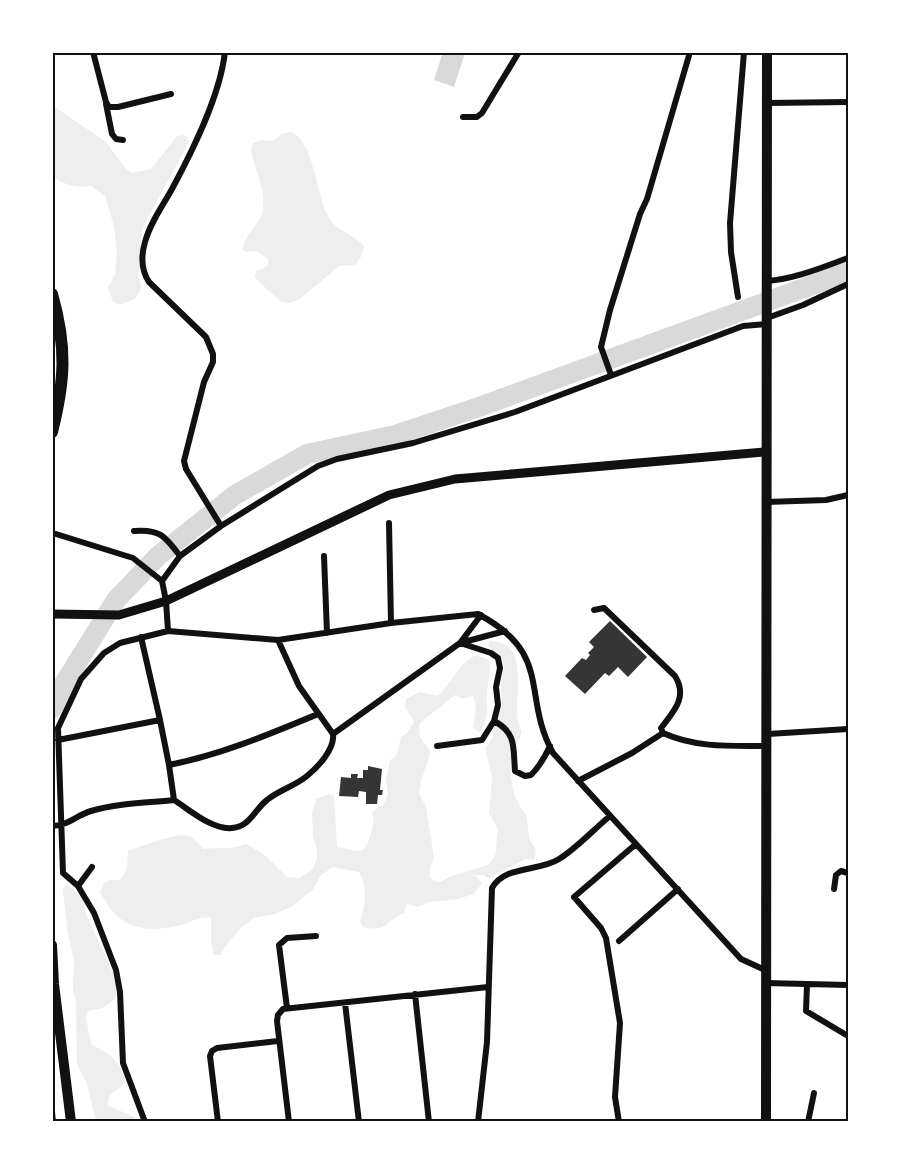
<svg xmlns="http://www.w3.org/2000/svg" width="901" height="1174" font-family="'IBM Plex Sans',sans-serif">
<style>
.green{fill:#eee}
.water{fill:#d9d9d9}
.lines{fill:none;stroke-linecap:round;stroke-linejoin:round}
.river{stroke:#d9d9d9;stroke-width:20}
.building{fill:#353535}
.minor{stroke:#111;stroke-width:6}
.secondary{stroke:#111;stroke-width:9}
.trunk{stroke:#111;stroke-width:10}
.motorway{stroke:#111;stroke-width:12}
.neatline{fill:none;stroke:#111;stroke-width:2}
</style>
<rect width="100%" height="100%" fill="#fff"/>
<path class="green" d="M52,105l54,37 20,27 7,4 18,-4 26,-33 6,-1 5,3v6l-43,79 -4,13 -2,37 2,16 -6,10 -15,6 -7,-3 -5,-14 7,-14 2,-22 -3,-26 -9,-30 -14,-10c-14,2 -28,-1 -38,-10z
M291,132c23,9 25,62 37,84 6,14 26,18 36,30l-3,11 -6,8 -16,1 -39,33 -11,4 -8,-1 -25,-23 -1,-4 2,-5 6,-1 5,-4 1,-5 -12,-9 -11,1 -3,-2c1,-15 12,-21 18,-34 8,-21 -6,-45 -10,-65l2,-8 8,-3 12,1 8,-7z
M489,641c43,0 24,54 29,79 1,4 3,9 4,13 -3,7 -8,15 -10,23 -4,19 1,46 15,60l2,22 7,12 -2,10 -9,-1 -36,20 -5,-4h-9l7,8 -8,11 -16,5 -29,3 -12,5 -10,-3 -3,9c-19,8 -17,20 -41,14l-3,-6c6,-16 8,-34 -1,-49l-26,-5 -13,9 -8,15 -9,6 -10,9 -18,8 -21,4 -13,10 -16,18 -4,9h-7l-3,-15v-22c-10,-2 -18,3 -27,6 -22,7 -49,8 -67,-8 -7,-6 -12,-16 -17,-23l4,-10 6,-3h10l7,-11 1,-18c12,-4 49,-19 61,-15 5,2 10,8 14,13 15,-2 29,1 43,-5l20,12 21,21 12,1 13,-8 5,-11v-10l-4,-12 -1,-24 4,-14 13,-5 5,1 3,52c19,3 27,11 33,-11 3,-9 5,-14 2,-23l7,-7 4,-1 5,-10 -2,-14 4,-21 6,-4 5,-19 6,-4 7,-11 -9,-15 1,-8 14,-7 18,4c15,-14 18,-30 38,-41l13,5c2,10 0,19 -2,30 -2,17 4,26 -8,43l-6,-6 3,-21 -3,-10 -10,3 -8,-4 -34,27 -2,4 1,11 9,12 1,6 -9,26 -2,13 7,12 8,52 -4,9v10l4,4 6,1 12,-6 36,-11 7,-8 3,-27 -9,-17 3,-35 -7,-30 8,-10v-8l9,-24 -1,-23 3,-17 -2,-8 -14,-12z
M66,883l16,15 5,18 27,59 4,15 -4,10 -11,8 -15,3 -2,7 5,26c19,11 30,15 34,39l-15,12 -3,10 25,11 6,5h-42l-9,-37 -10,-20 -1,-63 -3,-10 1,-31 -7,-31 -4,-38z"/>
<path class="water" d="M443,52l22,1 -11,34 -20,-7z"/>
<g class="lines">
<path class="river" d="M52,709l13,-27 51,-82 42,-44 77,-61 72,-41 88,-19 84,-28 369,-135"/>
</g>
<path class="building" d="M610,621l37,36 -19,20 -10,-10 -9,9 -4,-3 -20,21 -20,-18 17,-18 4,2 4,-5 -2,-2 6,-6 -5,-5z
M368,766l14,3 -2,21h3l-1,5h-4l-1,9h-11v-12l-7,-1 -1,6 -19,-1 2,-19 10,1v-4h7l-1,4h6v-8h5z"/>
<g class="lines">
<path class="minor" d="M93,52l13,50 3,5h9l53,-13
M767,103l81,-1
M106,104l6,30 4,5 7,1
M463,117h14l5,-4 37,-61
M767,281c28,-2 56,-14 81,-23
M738,297l-7,-45 -1,-29 14,-171
M767,318l36,-13 45,-21
M611,375l-10,-28 9,-37 30,-96 7,-15 43,-147
M766,502l60,-2 22,-5
M389,523l2,100
M221,526l-35,-57 -2,-8 20,-79 9,-20v-8l-7,-17 -57,-55c-8,-12 -8,-26 -4,-40 5,-19 17,-35 27,-53 21,-39 48,-93 53,-137
M134,531c26,-2 31,5 46,25
M56,534l77,24 29,23
M324,556l3,77
M594,610l10,-2 71,68c13,21 -1,35 -14,52l2,5
M168,631l-2,-30 -4,-20 18,-25 41,-30 97,-60 19,-7 76,-16 102,-31 228,-86 24,-2
M141,637l19,83
M278,640l21,46 34,48 127,-91 45,-12
M494,721c23,12 19,27 21,50l10,5 6,-1c9,-9 14,-18 19,-29
M768,734l80,-5
M58,740l102,-20 9,45c51,-10 101,-31 149,-51
M437,746l45,-6 12,-19 4,-16 -2,-18 4,-19 -2,-10 -7,-5 -31,-10 21,-28
M578,781l54,-28 31,-20c33,15 68,13 104,13
M174,800c16,10 38,30 58,28 19,-2 22,-18 35,-28 12,-10 28,-14 40,-24 11,-9 28,-27 26,-42
M52,826c15,0 25,-11 39,-15 26,-8 56,-8 83,-11l-5,-35
M78,886l14,-19
M834,889l2,-14 5,-4 7,2
M619,941l59,-52
M765,983l83,2
M807,984l-1,27 42,25
M415,994l14,128
M345,1003l14,119
M287,1008l-8,-63 8,-7 29,-2
M52,1112l1,10
M145,1122l-22,-59 -3,-71 -4,-22 -22,-57 -16,-27 -15,-13 -5,-145 23,-49 23,-26 16,-10 48,-12 110,9 113,-17 87,-9c76,40 43,81 75,139l188,206 24,11
M218,1122l-8,-66 2,-5 5,-3 61,-7
M289,1122l-12,-101 1,-6 5,-6 205,-22
M478,1122l9,-80 5,-154c13,-23 47,-16 67,-29 17,-10 35,-30 51,-43
M619,1122l-4,-25 5,-74 -14,-85 -5,-10 -27,-31 62,-53
M808,1122l6,-29"/>
<path class="secondary" d="M52,614l67,1 47,-14 223,-106 66,-16 310,-27"/>
<path class="trunk" d="M52,945l2,39 17,138
M766,1122l1,-1070"/>
<path class="motorway" d="M52,294c15,53 13,86 0,138"/>
</g>
<rect width="901" height="1174" fill="none" stroke="#ffffff" stroke-width="108"/>
<rect x="54" y="54" width="793" height="1066" class="neatline"/>
</svg>
